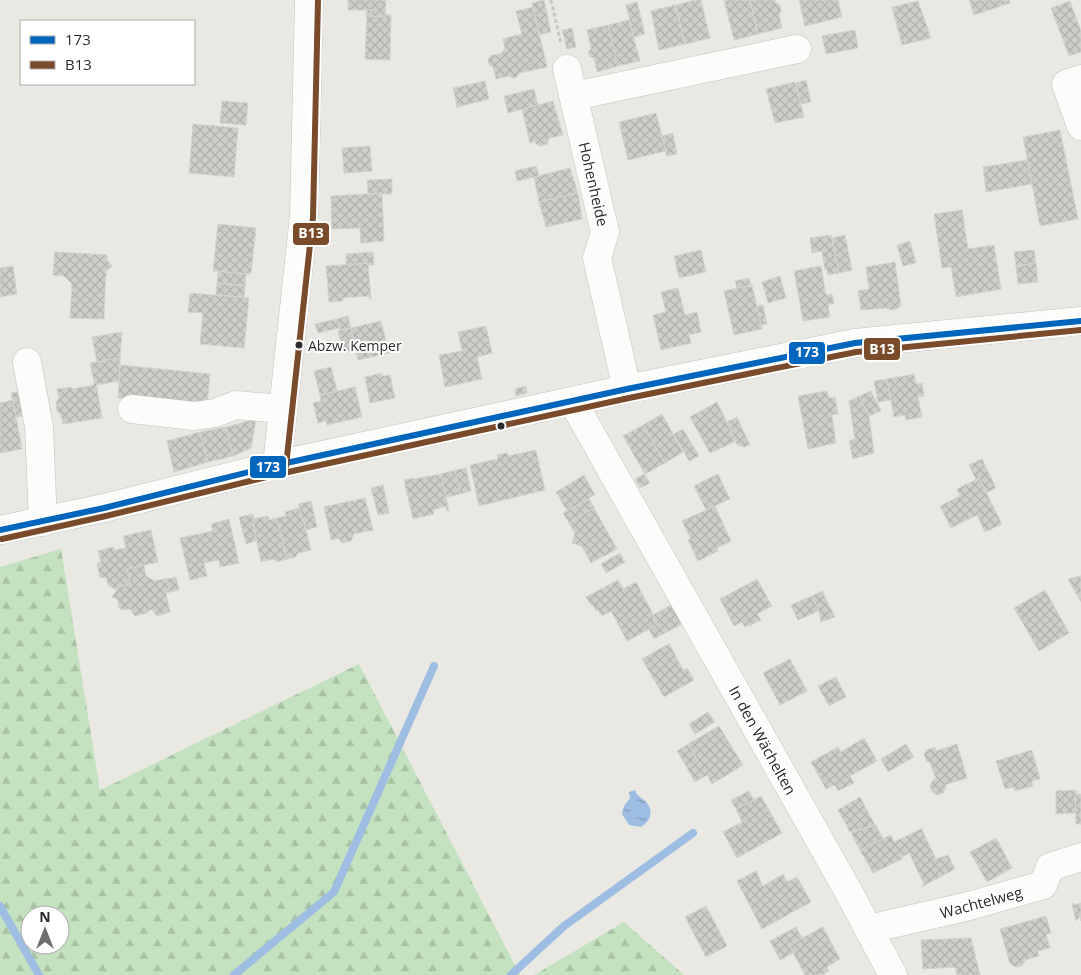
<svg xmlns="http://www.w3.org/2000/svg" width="1081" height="975" font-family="'Open Sans',sans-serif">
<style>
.forest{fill:url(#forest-firs);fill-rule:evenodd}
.water{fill:url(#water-ripples)}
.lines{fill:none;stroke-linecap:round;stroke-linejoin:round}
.stream{stroke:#9ebde3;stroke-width:8}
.building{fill:url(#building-cross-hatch);stroke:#d4d3cf}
.minor-casing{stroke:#c4c3c2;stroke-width:29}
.path{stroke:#c8c8c7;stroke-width:3;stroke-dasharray:4 2.5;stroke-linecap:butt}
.minor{stroke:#fcfcfb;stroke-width:28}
.bus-1-casing{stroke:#fff;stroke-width:10}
.bus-2-casing{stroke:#fff;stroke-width:10}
.bus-1{stroke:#0065bd;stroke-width:6}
.bus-2{stroke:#7a4b2a;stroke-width:6}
.bus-dot{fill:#2c2c2c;stroke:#fff;stroke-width:2}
.labels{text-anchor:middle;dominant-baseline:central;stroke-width:4;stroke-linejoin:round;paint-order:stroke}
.bus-label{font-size:14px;fill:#2c2c2c;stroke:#fff;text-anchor:start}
.street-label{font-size:15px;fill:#2c2c2c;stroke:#fff}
.line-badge{stroke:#fff;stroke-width:2}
.badge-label{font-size:14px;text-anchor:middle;font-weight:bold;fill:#fff}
</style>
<defs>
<pattern id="forest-firs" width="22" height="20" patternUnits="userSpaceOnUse" patternTransform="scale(1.25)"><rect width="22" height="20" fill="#c4e2bf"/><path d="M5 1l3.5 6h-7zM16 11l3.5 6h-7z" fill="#a9c2a4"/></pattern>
<pattern id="water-ripples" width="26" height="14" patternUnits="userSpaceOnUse" patternTransform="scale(1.25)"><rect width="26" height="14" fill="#9ebde3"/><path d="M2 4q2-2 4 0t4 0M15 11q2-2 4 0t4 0" fill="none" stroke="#819ab8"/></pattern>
<pattern id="building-cross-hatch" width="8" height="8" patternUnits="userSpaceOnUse" patternTransform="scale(1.25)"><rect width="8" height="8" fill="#cecec9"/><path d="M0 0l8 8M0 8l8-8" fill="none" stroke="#b1b1ad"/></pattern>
</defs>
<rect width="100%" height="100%" fill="#e9e8e3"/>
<path class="forest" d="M61,549l39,241 259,-126 161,311h-520v-408zM30,915h30v30h-30z
M624,922l60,53h-150z"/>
<path class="water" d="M635,790c2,7 7,7 11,12 8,8 5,19 -5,25l-12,-2 -7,-11 2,-8 6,-8 -1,-6z"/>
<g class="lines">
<path class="stream" d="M0,906l39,69
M234,975l100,-83 100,-226
M511,975l53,-49 129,-93"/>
</g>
<path class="building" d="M348,0h38l-1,17 -14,-1 1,-6h-24z
M544,0l7,32 -12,3 -7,-32z
M695,0h6l9,38 -25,6 -9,-39z
M724,0h26l8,34 -24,6z
M750,0h25l1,3 4,2 1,7 -2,3 3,13 -24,6z
M799,0h39l4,17 -37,9z
M969,0h40l1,3 -36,12z
M918,1l13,37 -29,7 -10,-38z
M1070,1l11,30v21l-12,4 -18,-48z
M637,2l8,32 -11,3 -8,-32z
M675,5l10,39 -26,6 -8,-39z
M533,7l14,60 -27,6 -3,4 -4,1 -4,-2 -13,3 -3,-12 -4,-3 -1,-4 2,-4 12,-3 3,-5 -2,-9 19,-5 -6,-23z
M367,10h5l-1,6 14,1v-2h6l-1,45 -25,-1z
M629,20l11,41 -22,5 -10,-41z
M608,25l10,41 -21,6 -3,-14 -4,-1 -2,-5 3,-3 -4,-19z
M572,28l4,19 -9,2 -5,-19z
M855,30l3,18 -32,6 -4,-18z
M806,80l5,22 -10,2 -5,-21z
M485,81l4,18 -32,8 -4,-19z
M795,82l9,35 -29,6 -9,-34z
M534,89l4,16 -30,8 -4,-17z
M222,101l26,2 -2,22 -26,-2z
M553,101l10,34 -14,3 -2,6 -7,2 -4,-2 -1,-3 -5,2 -8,-34z
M656,113l10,38 -38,9 -9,-38z
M193,124l45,4 -4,49 -45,-4z
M1060,130l18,89 -38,7 -17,-89z
M673,133l4,21 -10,2 -5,-20z
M370,146l2,25 -28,2 -2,-25z
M1027,160l5,24 -46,8 -3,-25z
M536,166l3,10 -22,5 -2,-10z
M570,168l8,25 -39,9 -5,-25z
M392,179v15h-24l-1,-14z
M382,193l2,48 -23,2 -1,-15 -28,1 -1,-33z
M578,193l4,26 -36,8 -7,-25z
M962,210l6,39 26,-4 7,44 -45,8 -5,-30 -9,1 -8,-54z
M218,224l38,4 -5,46 -38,-3z
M831,235l8,38 -11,2 -1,-6 -2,1 -3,-19 -10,2 -2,-15z
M845,235l7,35 -13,3 -7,-35z
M910,241l6,22 -13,3 -6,-21z
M701,250l5,22 -27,6 -5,-22z
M1034,250l2,13 -20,3 -2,-14z
M55,252l52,3v5l5,6 -6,5 -2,48 -34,-1 2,-34 -8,-8 -11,-1z
M373,252l1,13h-6v-2l-22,2v-11z
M895,262l6,44 -5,3 -5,1 -4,-2 -26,2 -3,-19 11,-2 -3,-22z
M368,263l3,36h-2v-3l-27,2 1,3 -14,1 -3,-36z
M1036,263l2,19 -20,2 -2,-18z
M13,266l4,28 -17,3v-29z
M821,266l5,29 6,-1 2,9 -6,2 2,12 -27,4 -9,-50z
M218,271l28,3 -1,12 -28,-3z
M780,276l6,22 -18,5 -6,-21z
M749,278l2,7 -14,3 -2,-7z
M217,283l28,3 -1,11 -28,-2z
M752,285l10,44 -28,6 -10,-44z
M678,288l7,27 12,-3 4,20 -12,3 2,8 -30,7 -8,-35 13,-3 -5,-20z
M190,293l59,5 -5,50 -44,-4 3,-31 -15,-1z
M763,305l4,19 -6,1 -4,-19z
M348,316l3,12 -11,2 -3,-11z
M337,319l2,9 -21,5 -3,-9z
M381,321l8,32 -31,7 -7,-32z
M486,326l6,27 -15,4 5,22 -37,8 -6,-32 23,-4 -4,-19z
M351,328l5,21 -13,3 -5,-21z
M122,332l-2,26 -23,4 -5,-25z
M120,358l-1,23 -22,4 -1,-3h-2l-4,-19z
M120,365l90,9 -3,32 -89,-8z
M331,367l6,24 -17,4 -6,-24z
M382,373v3l8,-1 5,23 -25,5 -5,-26z
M914,374l2,10 6,-1 2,13 -6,1 4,20 -16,3 -1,-5 -11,2 -7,-38z
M887,379l4,21 -13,2 -4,-21z
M94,382h2l6,36 -39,6 -2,-9 -4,-4 -1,-8 3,-5 -2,-9 14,-2 1,2 22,-4z
M526,386l1,7 -11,3 -1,-7z
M355,387l7,30 -35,8 -1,-4 -8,2 -5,-20 8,-2 -1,-6z
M25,391l4,24 -13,2 -5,-24z
M827,391l2,7 6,-1 3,17 -6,1 4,28 -28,6 -10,-53z
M871,391l10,20 -12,5 -10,-20z
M859,396l10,20 5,37 -21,6 -4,-18 6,-2 -6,-38z
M13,400l9,49 -22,4v-50z
M717,402l19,39 -26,12 -20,-36z
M662,414l21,38 -18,11 -22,-38z
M737,417l13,28 -6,2 -7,-2 -10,-23z
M256,419l-5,29 -18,8 -7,-29z
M643,425l22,38 -20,11 -22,-38z
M226,427l7,29 -25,6 -8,-30z
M683,429l16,27 -10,5 -15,-27z
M200,432l8,30 -34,10 -7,-31z
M536,450l9,40 -66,16 -9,-41 28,-6 -1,-4 10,-2 1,3z
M982,459l14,29 -10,5 -7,-15 -3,2 -7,-15z
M466,468l5,23 -11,3 -5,-24z
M455,470l5,24 -14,3 -5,-23z
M441,474l8,37h-2l-1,-5 -13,4 1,4 -21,5 -9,-39 10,-2v1z
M644,474l6,9 -10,5 -5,-9z
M718,474l12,25 -24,11 -12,-24z
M584,475l11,20 -28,16 -11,-19z
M979,478l23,46 -17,8 -8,-17 -26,13 -11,-22 20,-10 -3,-7z
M383,485l6,28 -11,2 -7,-27z
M365,498l8,32 -19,4 -3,7 -9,2 -4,-5 -7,2 -7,-33z
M589,499l5,9 -25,15 -6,-10z
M311,501l6,26 -11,3 -8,-26z
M715,506l16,35 -14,7 1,3 -20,10 -10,-21 3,-1 -9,-18z
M299,508l4,14h1l7,28 -13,3 -2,4 -9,2 -10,-41 9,-2 -1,-4z
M594,508l23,41 -26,14 -9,-17 -10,-3 3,-9 -6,-11z
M253,514l3,27 -10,3 -7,-27z
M268,516l1,4 8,-2 10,41 -10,3 -4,-3 -12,3 -9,-43z
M229,519l10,44 -19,4 -1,-7 -15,3 3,13 -17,4 -10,-42 33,-7 -2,-7z
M151,530l7,32 -31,7 3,11 -4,5 -12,4 -6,-4 -2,-8 -6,1 -3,-15 4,-1 -3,-11 15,-4 1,3 12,-2 -3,-12z
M620,553l5,9 -19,11 -5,-9z
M144,565l2,11 9,5 12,-3 3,14 -4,1 4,19 -13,4 -6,-7 -4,4 -12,3 -5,-7 -7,1 -4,-2 -1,-8 -6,-3 4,-6 -1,-3 11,-3 4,-5 -3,-11z
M1081,576v26l-13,-23z
M176,577l3,13 -9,2 -3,-13z
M757,579l15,27 -15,8 4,6 -12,6 -1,-1 -3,2 -3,-5 -8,4 -14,-27z
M618,580l5,9 13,-7 19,36 -1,1 3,6 -30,16 -16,-30 -9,5 -4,-6 -2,1 -4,-7 -1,1 -5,-8z
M1045,590l24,43 -30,18 -25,-43z
M822,591l13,26 -14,5 -2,-11 -7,-15z
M812,596l7,15 -21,9 -7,-15z
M671,605l11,19 -28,15 -5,-10 8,-4 -4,-10z
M670,643v2l13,25 4,-2 7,12 -30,17 -22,-38z
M790,659l17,32 -27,14 -17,-32z
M836,677l10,20 -17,9 -11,-20z
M708,712l7,10 -20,12 -6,-10z
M719,726l24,39 -31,19 -5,-9 -12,7 -8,-14 11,-7 -10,-17z
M864,738l13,23 -27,15 4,7 -16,8 -3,-6 -9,4 -15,-27 27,-15 3,5z
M688,744l10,17 -11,7 -10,-17z
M906,744l8,13 -26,15 -7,-13z
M957,744l10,34 -22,7 1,2 -3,6 -6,2 -5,-3 -2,-6 3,-6 3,-1 -6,-17h-3l-3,-8 3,-4 8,-3 1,4z
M1032,750l8,29 -8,2 1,5 -18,5 -1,-4 -9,2 -9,-28z
M1076,790l-1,23 -19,1v-23z
M749,791l5,9 -18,9 -5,-9z
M1075,794h6v30h-5z
M761,796l21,37 -45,25 -14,-26 19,-10 -6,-13z
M860,797l15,28 -25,7 -12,-22z
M876,825l7,14 -23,11 -9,-17z
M923,828l-1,2 14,29 12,-4 7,14 -34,18 3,-3 -15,-31 -7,4v2l-29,14 -13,-23 31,-15 3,7z
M996,838l16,30 -25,14 -17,-30z
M756,871l7,15 20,-12 4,8 10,-5 14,25 -49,27 -25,-48z
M1074,903v2l7,-2v18l-1,-4 -4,4 -4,-17z
M706,906l21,40 -21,11 -21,-40z
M1046,916l5,17 -5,1 4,14 -12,3 1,5 -14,4 -3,6 -6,1 -6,-3 -10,-35z
M796,927l6,11 -13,7 4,8 -13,7 -10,-19z
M823,927l17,32 -13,8 2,4 -7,4h-17l-16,-30z
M971,938l9,37h-23l-2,-8 -32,2 -2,-29z"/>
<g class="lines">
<defs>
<path id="minor" d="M567,69l38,163 -8,26 30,131
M1081,79l-15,5 15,42
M574,96l223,-47
M27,362l12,65 4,95
M573,402l274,487 46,86
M132,409l62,7 21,-3 21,-8 47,4
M277,465l27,-249 5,-216
M0,530l104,-22 173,-43 350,-76 228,-46 226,-22
M869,929l100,-23 74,-21 7,-18 31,-10"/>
</defs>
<use href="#minor" class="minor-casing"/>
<path class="path" d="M551,0l10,44"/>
<use href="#minor" class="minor"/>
<defs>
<path id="bus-1" d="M0,530l104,-22 173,-43 350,-76 228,-46 226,-22"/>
<path id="bus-2" d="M286,466l27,-249 5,-217
M2,539l104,-23 173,-42 350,-76 227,-46 225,-22"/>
</defs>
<use href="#bus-1" class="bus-1-casing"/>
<use href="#bus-2" class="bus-2-casing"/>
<use href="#bus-1" class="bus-1"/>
<use href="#bus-2" class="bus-2"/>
</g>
<g class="bus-dot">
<circle cx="299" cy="345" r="4.5"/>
<circle cx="501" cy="426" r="4.5"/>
</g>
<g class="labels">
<g class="bus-label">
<text x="308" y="345">Abzw. Kemper</text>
</g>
<g class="street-label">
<text transform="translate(594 184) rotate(77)">Hohenheide</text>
<text transform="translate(763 740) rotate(61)">In den Wächelten</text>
<text transform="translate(981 902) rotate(-15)">Wachtelweg</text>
</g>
</g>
<g class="line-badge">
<rect x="292" y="222" width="38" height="24" rx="5" fill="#7a4b2a"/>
<rect x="863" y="337" width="38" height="24" rx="5" fill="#7a4b2a"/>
<rect x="788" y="341" width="38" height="24" rx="5" fill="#0065bd"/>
<rect x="249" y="455" width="38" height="24" rx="5" fill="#0065bd"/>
</g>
<g class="badge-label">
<text x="311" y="238">B13</text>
<text x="882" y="354">B13</text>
<text x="807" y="357">173</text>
<text x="268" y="472">173</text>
</g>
<rect x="20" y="20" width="175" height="65" fill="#ffffff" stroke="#ababab"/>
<rect x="30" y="36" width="25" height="8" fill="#0065bd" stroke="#ababab"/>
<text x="65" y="45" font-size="15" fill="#2c2c2c">173</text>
<rect x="30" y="61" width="25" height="8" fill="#7a4b2a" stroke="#ababab"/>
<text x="65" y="70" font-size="15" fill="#2c2c2c">B13</text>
<g transform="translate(45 930)"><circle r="24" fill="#ffffff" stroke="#ababab"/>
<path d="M0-4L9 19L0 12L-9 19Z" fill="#6e6e6c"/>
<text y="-8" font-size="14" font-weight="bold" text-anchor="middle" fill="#2c2c2c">N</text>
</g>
</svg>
